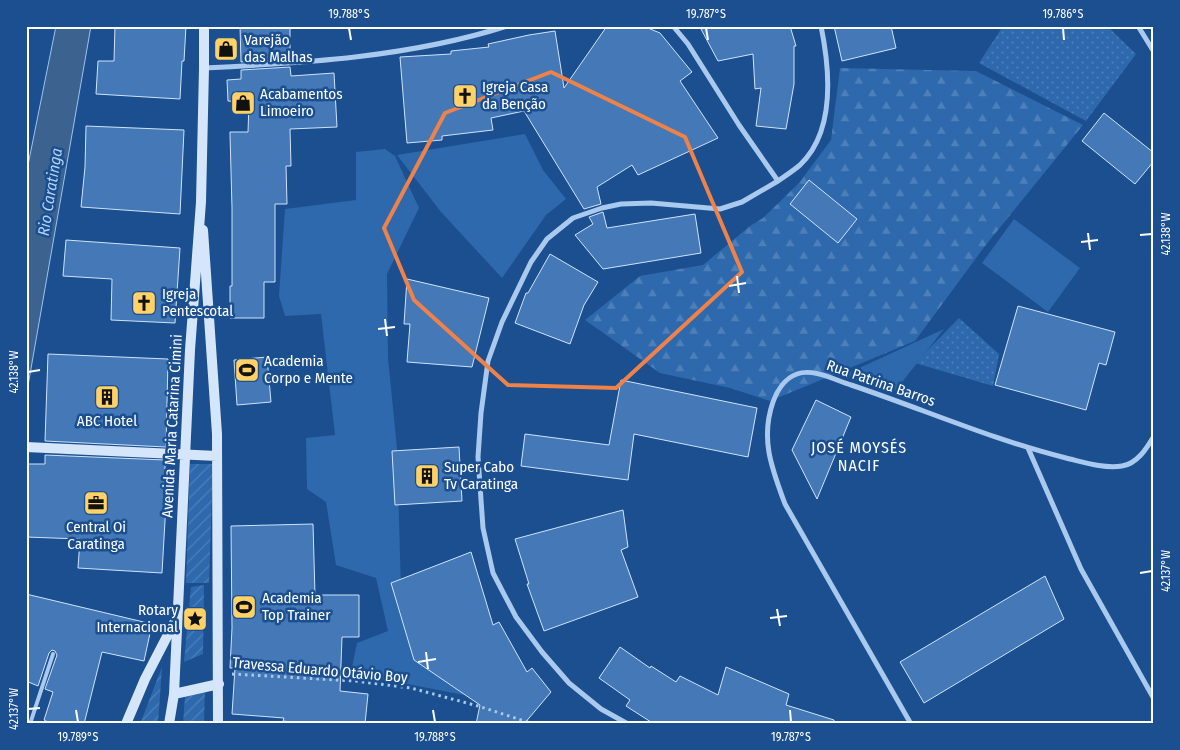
<svg xmlns="http://www.w3.org/2000/svg" width="1180" height="750" font-family="'Fira Sans Condensed',sans-serif">
<style>
.grass{fill:#2e69ad}
.forest{fill:url(#forest-firs)}
.park{fill:url(#park-dots)}
.garden{fill:url(#garden-furrows)}
.water{fill:#3c6290;stroke:#9cc4f0}
.building{fill:#4478b7;stroke:#cfe3fa}
.lines{fill:none;stroke-linecap:round;stroke-linejoin:round}
.path{stroke:#a9c9ee;stroke-width:3;stroke-dasharray:2.5 4;stroke-linecap:butt}
.lane{stroke:#a9c9ee;stroke-width:4}
.street{stroke:#a9c9ee;stroke-width:5}
.secondary{stroke:#d6e6fa;stroke-width:10}
.marked{fill:none;stroke:#ee8249;stroke-width:4;stroke-linejoin:round}
.ticks{fill:none;stroke:#fff;stroke-width:2}
.labels{text-anchor:middle;dominant-baseline:central;stroke-width:5;stroke-linejoin:round;paint-order:stroke}
.poi-label{font-size:15px;fill:#fff;stroke:#1b4f8f;text-anchor:start}
.street-label{font-size:15px;fill:#fff;stroke:#1b4f8f}
.water-label{font-size:16px;font-style:italic;fill:#b5d3f5;stroke:#1b4f8f}
.neighbourhood-label{font-size:16px;letter-spacing:1px;fill:#fff;stroke:#1b4f8f}
.neatline{fill:none;stroke:#fff;stroke-width:2}
.ticks-label{font-size:12px;text-anchor:middle;fill:#fff}
</style>
<defs>
<pattern id="forest-firs" width="22" height="20" patternUnits="userSpaceOnUse" patternTransform="scale(1.25)"><rect width="22" height="20" fill="#2e69ad"/><path d="M5 1l3.5 6h-7zM16 11l3.5 6h-7z" fill="#4d80b9"/></pattern>
<pattern id="park-dots" width="8" height="8" patternUnits="userSpaceOnUse" patternTransform="scale(1.25)"><rect width="8" height="8" fill="#2e69ad"/><path d="M2 2h.1M6 6h.1" fill="none" stroke="#4d80b9" stroke-width="1.8" stroke-linecap="round"/></pattern>
<pattern id="garden-furrows" width="10" height="10" patternUnits="userSpaceOnUse" patternTransform="scale(1.25)"><rect width="10" height="10" fill="#2e69ad"/><path d="M-1 1l2-2M0 10L10 0M9 11l2-2" fill="none" stroke="#4d80b9"/></pattern>
</defs>
<rect width="100%" height="100%" fill="#1b4f8f"/>
<path class="grass" d="M525,134l18,36 23,29 -20,16 -44,63 -61,-66 -44,-57z
M385,149l10,7 24,52 -32,66 1,84 9,90 4,141 27,65 36,41 -98,-19 -14,-9 5,-24 31,-12 -12,-53 -40,-13 -10,-63 -19,-13 -1,-51 29,-3 -14,-121 -36,2 -6,-20 6,-87 71,-9v-48z
M1014,219l66,49 -32,44 -66,-49z
M944,329l-49,62 -53,-15z"/>
<path class="forest" d="M840,68l136,3 107,54 -98,121 -70,95 -145,60 -40,-13 -70,-15 -75,-53 55,-44 63,-11 47,-39 13,-8 36,-35 32,-43z"/>
<path class="park" d="M1003,26h104l29,28 -50,67 -107,-58z
M959,318l40,36 -6,32 -78,-23z"/>
<path class="garden" d="M190,464h23l-4,119h-23z
M204,585l-1,69 -19,8 7,-75z
M162,667l-4,57h-18z
M205,689l-1,35h-21l2,-28z"/>
<path class="water" d="M56,26h35l-65,371v-222z"/>
<path class="building" d="M115,26h71l-2,35h-2l-2,38 -84,-5 2,-33h16z
M240,26h50v33l-49,3z
M607,26h36l17,7 32,39 -12,9 38,57 -80,37 -6,-10 -35,22 4,17 -17,5 -60,-98 -33,7 2,12 -51,6v4l-35,3 -7,-86 51,-3v-3l38,-4 -1,-3 41,-9 26,-4 9,57z
M713,26h77l6,20h-2v38l-8,45 -30,-3 5,-38 -6,1 -2,-35 -35,7 -17,-32z
M834,26h57l5,22 -54,13z
M290,67l1,9 43,-3 3,54 -47,2 1,37h-5l1,38h-12v78h-11v36h-34v-32h2v-78l-2,-74v-2h18l1,-29 -21,-2 -1,-21 14,-1v-9z
M1104,113l50,40v8l-19,23 -53,-43z
M86,126l98,4 -4,84 -99,-7 4,-40z
M809,180l48,39 -19,24 -48,-39z
M603,212l4,16 88,-14 6,39 -98,16 -28,-34 18,-11 -4,-7z
M66,240l114,8 -5,75 -64,-3 1,-41 -49,-3z
M550,254l48,28 -14,23 -14,39 -55,-21 11,-30h2z
M407,279l82,19 -17,69 -65,-5 3,-38h-6z
M1018,306l97,26 -9,33 -7,-2 -13,47 -91,-25z
M48,354l120,5 -2,88 -121,-6z
M267,357l4,45 -34,3 -3,-45z
M621,380l136,28 -9,49 -114,-23 -6,46 -107,-14 4,-32 84,11z
M816,400l35,17 -34,82 -25,-49z
M459,447l3,54 -67,4 -3,-54z
M45,455l120,5v9h3l-6,104 -84,-5 2,-29 -54,-2v-73h19z
M623,510l5,37 -7,3 17,47 -94,34 -17,-47h2l-14,-45z
M313,524l2,71h44v42h-17l-2,54 28,3 -3,30h-54l-28,-3 1,-3 -52,-4 3,-46h-5l2,-40 -1,-102z
M471,552l22,73 6,-3 28,50 5,-4 19,24 -27,32h-48l4,-19 -66,-45 -23,-77z
M1045,576l19,43 -140,84 -24,-41z
M26,594l126,30 -8,37 -42,-9 -18,72h-32l-8,-4 9,-28 -8,-3 12,-34 -2,-4 -3,-1 -3,3 -11,33 -12,-5z
M620,647l30,21 1,-2 25,16 4,-6 38,19 8,-28 63,27 -3,11 48,15v4h-180l-28,-18 4,-6 -31,-22z"/>
<g class="lines">
<path class="path" d="M232,674l123,7 56,7 67,18 56,18"/>
<path class="lane" d="M30,724l23,-70"/>
<path class="street" d="M1138,26l16,26
M204,68c101,-5 206,-11 303,-42
M778,181c7,-5 15,-10 22,-16 36,-34 30,-95 21,-139
M1028,448l53,121 73,130
M628,724l-27,-15 -32,-26 -27,-31 -26,-35 -23,-44 -10,-45 -5,-71 3,-44 7,-52 14,-39 29,-60 16,-23 26,-21 29,-10 19,-4 30,-1 69,6 22,-7 36,-21 -39,-56 -51,-81 -15,-18
M911,724l-126,-220c-13,-35 -25,-65 -12,-102 4,-11 12,-24 24,-28 16,-6 38,6 54,11 72,24 142,55 215,73 17,4 38,11 56,8 15,-2 25,-18 32,-30"/>
<path class="secondary" d="M203,230l14,204 1,290
M26,447l191,9
M174,694l45,-10
M126,724l19,-45 30,-58
M169,724l5,-30 16,-344 11,-148 3,-134v-42"/>
</g>
<path class="marked" d="M551,72l134,65 57,135 -126,116 -108,-3 -94,-85 -30,-72 61,-115z"/>
<path class="ticks" d="M349,28l2,12M706,28l2,12M1063,28l1,12M1088,233l2,17M1140,235l12,-1M1081,242l17,-2M737,276l2,17M729,286l17,-3M385,319l2,17M378,329l17,-2M28,372l12,-2M1140,573l12,-2M777,609l3,17M770,618l17,-2M426,652l2,17M418,662l18,-3M28,709l12,-1M76,710l2,12M433,710l2,12M790,710l1,12"/>
<defs>
<symbol id="shop-square" viewBox="-11 -11 22 22"><rect x="-9" y="-9" width="18" height="18" rx="4" fill="#ffd166" stroke="#1b4f8f"/><path d="M-5-2.5h2.3a2.7 3.5 0 0 1 5.4 0H5L5.5 6h-11ZM-1.5-2.5h3a1.5 2.3 0 0 0-3 0Z" fill="#111"/></symbol>
<symbol id="church-square" viewBox="-11 -11 22 22"><rect x="-9" y="-9" width="18" height="18" rx="4" fill="#ffd166" stroke="#1b4f8f"/><path d="M-1.2-6h2.4v3.5h3.3v2.4h-3.3V6h-2.4V-.1h-3.3v-2.4h3.3Z" fill="#111"/></symbol>
<symbol id="stadium-square" viewBox="-11 -11 22 22"><rect x="-9" y="-9" width="18" height="18" rx="4" fill="#ffd166" stroke="#1b4f8f"/><path d="M0-5a6.5 5 0 1 0 0 10a6.5 5 0 1 0 0-10ZM-3.5-1.8h7v3.6h-7Z" fill="#111"/></symbol>
<symbol id="building-square" viewBox="-11 -11 22 22"><rect x="-9" y="-9" width="18" height="18" rx="4" fill="#ffd166" stroke="#1b4f8f"/><path d="M-4-6H4V6H1V3H-1V6H-4ZM-2.5-4.3h1.7v1.8h-1.7ZM.8-4.3h1.7v1.8H.8ZM-2.5-1h1.7V.8h-1.7ZM.8-1h1.7V.8H.8Z" fill="#111"/></symbol>
<symbol id="office-square" viewBox="-11 -11 22 22"><rect x="-9" y="-9" width="18" height="18" rx="4" fill="#ffd166" stroke="#1b4f8f"/><path d="M-6-3h4V-5.5h4V-3h4V5H-6ZM-1-4.5V-3h2v-1.5ZM-6 0V1H6V0Z" fill="#111"/></symbol>
<symbol id="sight-square" viewBox="-11 -11 22 22"><rect x="-9" y="-9" width="18" height="18" rx="4" fill="#ffd166" stroke="#1b4f8f"/><path d="M0-6L1.8-2.2L6-1.7L2.9 1.2L3.7 5.4L0 3.3L-3.7 5.4L-2.9 1.2L-6-1.7L-1.8-2.2Z" fill="#111"/></symbol>
</defs>
<g fill-rule="evenodd">
<use href="#shop-square" x="212" y="35" width="28" height="28"/>
<use href="#church-square" x="451" y="82" width="28" height="28"/>
<use href="#shop-square" x="229" y="89" width="28" height="28"/>
<use href="#church-square" x="130" y="289" width="28" height="28"/>
<use href="#stadium-square" x="233" y="356" width="28" height="28"/>
<use href="#building-square" x="93" y="383" width="28" height="28"/>
<use href="#building-square" x="413" y="462" width="28" height="28"/>
<use href="#office-square" x="82" y="489" width="28" height="28"/>
<use href="#stadium-square" x="230" y="593" width="28" height="28"/>
<use href="#sight-square" x="181" y="605" width="28" height="28"/>
</g>
<g class="labels">
<g class="poi-label">
<text x="244" y="40">Varejão<tspan x="244" dy="17">das Malhas</tspan></text>
<text x="482" y="87">Igreja Casa<tspan x="482" dy="17">da Benção</tspan></text>
<text x="260" y="94">Acabamentos<tspan x="260" dy="17">Limoeiro</tspan></text>
<text x="162" y="294">Igreja<tspan x="162" dy="17">Pentescotal</tspan></text>
<text x="264" y="361">Academia<tspan x="264" dy="17">Corpo e Mente</tspan></text>
<text x="107" y="421" text-anchor="middle">ABC Hotel</text>
<text x="444" y="467">Super Cabo<tspan x="444" dy="17">Tv Caratinga</tspan></text>
<text x="96" y="527" text-anchor="middle">Central Oi<tspan x="96" dy="17">Caratinga</tspan></text>
<text x="262" y="598">Academia<tspan x="262" dy="17">Top Trainer</tspan></text>
<text x="178" y="610" text-anchor="end">Rotary<tspan x="178" dy="17">Internacional</tspan></text>
</g>
<g class="street-label">
<text transform="translate(881 383) rotate(19)">Rua Patrina Barros</text>
<text transform="translate(172 426) rotate(-87)">Avenida Maria Catarina Cimini</text>
<text transform="translate(320 670) rotate(5)">Travessa Eduardo Otávio Boy</text>
</g>
<g class="water-label">
<text transform="translate(50 192) rotate(-81)">Rio Caratinga</text>
</g>
<g class="neighbourhood-label">
<text x="859" y="447">JOSÉ MOYSÉS<tspan x="859" dy="18">NACIF</tspan></text>
</g>
</g>
<rect width="1180" height="750" fill="none" stroke="#1b4f8f" stroke-width="55"/>
<rect x="28" y="28" width="1124" height="694" class="neatline"/>
<g class="ticks-label">
<text x="349" y="18">19.788°S</text>
<text x="706" y="18">19.787°S</text>
<text x="1063" y="18">19.786°S</text>
<text transform="translate(1166 234) rotate(-90)" y="4">42.138°W</text>
<text transform="translate(14 372) rotate(-90)" y="4">42.138°W</text>
<text transform="translate(1166 571) rotate(-90)" y="4">42.137°W</text>
<text transform="translate(14 709) rotate(-90)" y="4">42.137°W</text>
<text x="78" y="741">19.789°S</text>
<text x="435" y="741">19.788°S</text>
<text x="791" y="741">19.787°S</text>
</g>
</svg>
